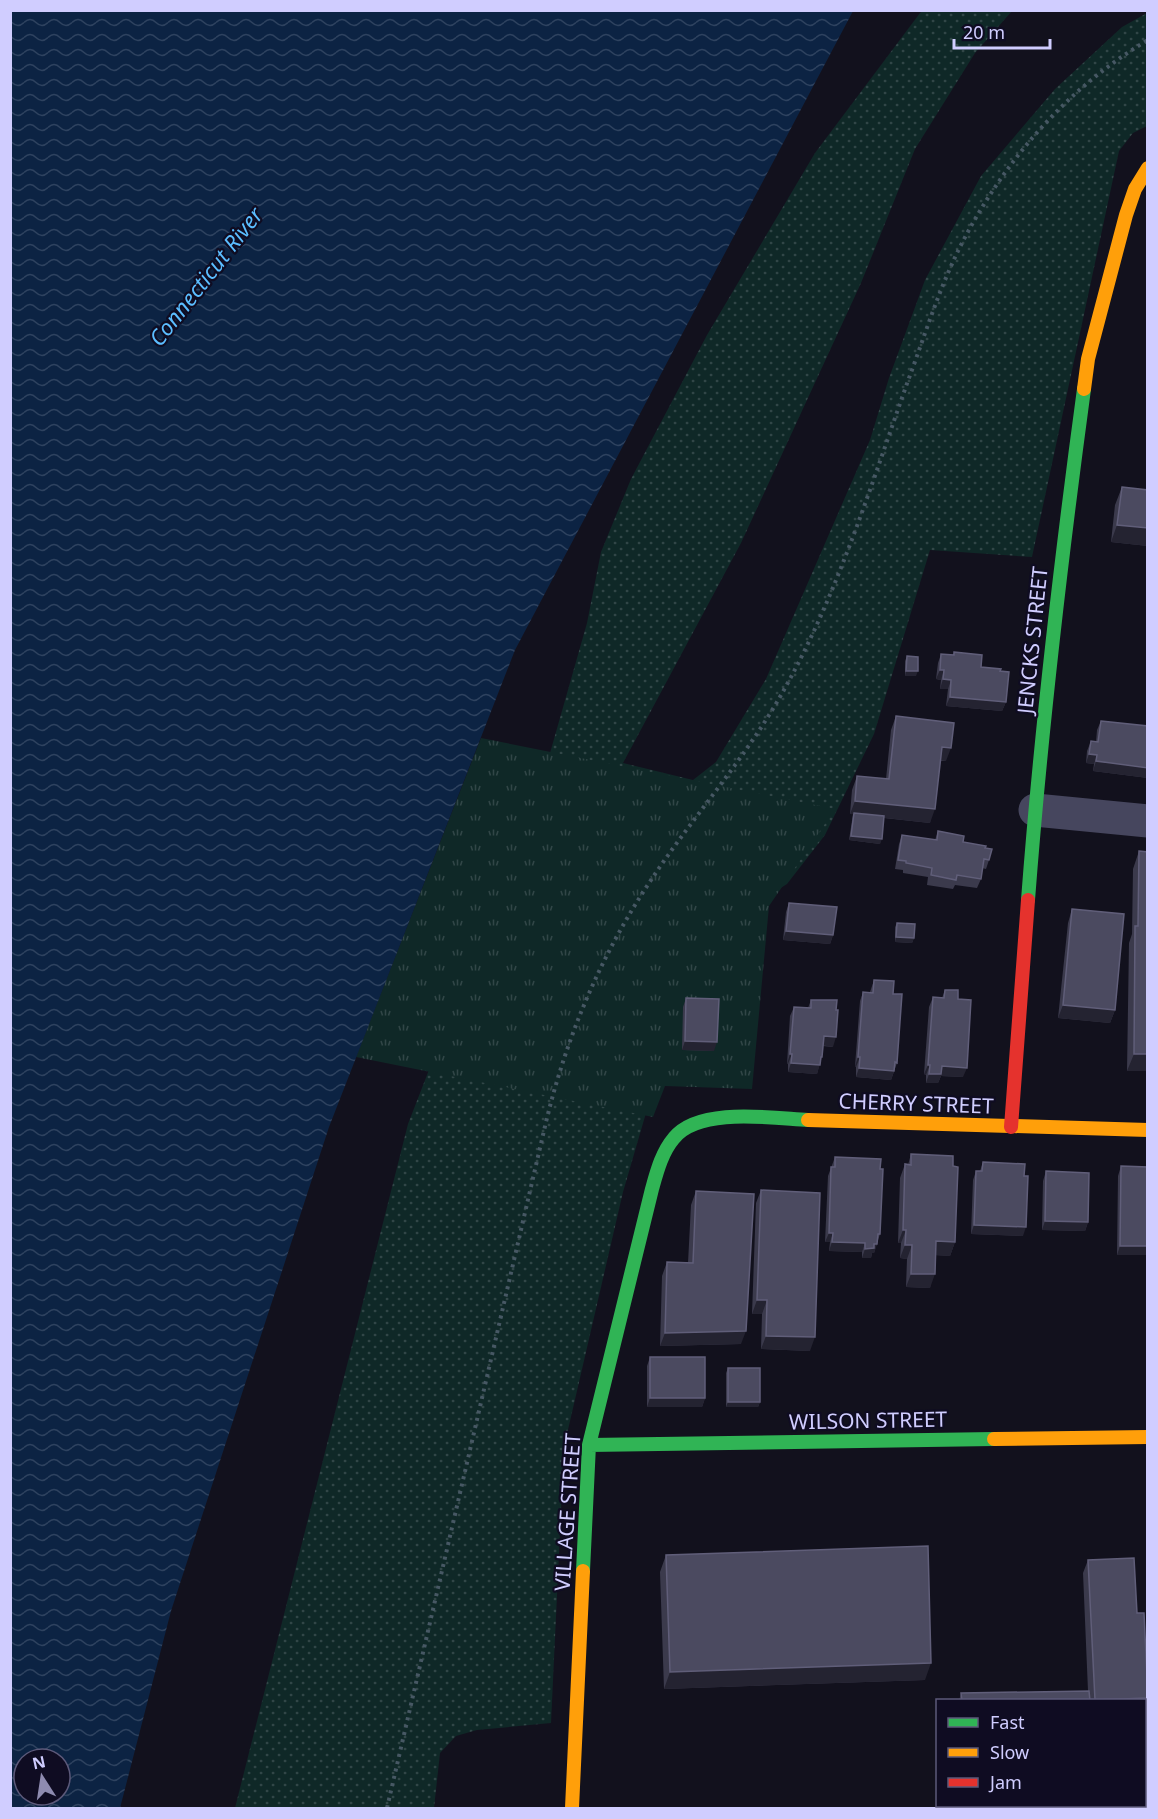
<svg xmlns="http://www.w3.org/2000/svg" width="1158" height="1819" font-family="'Noto Sans',sans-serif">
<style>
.grass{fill:url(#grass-dots)}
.park{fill:url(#park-tufts)}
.water{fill:url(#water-waves);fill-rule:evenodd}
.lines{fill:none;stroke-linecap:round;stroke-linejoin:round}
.path{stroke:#475864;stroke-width:4;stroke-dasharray:3 4.5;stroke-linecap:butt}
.street{stroke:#46465e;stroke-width:33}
.fast{stroke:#30b455;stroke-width:14}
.slow{stroke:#ff9f0a;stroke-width:14}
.jam{stroke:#e5322d;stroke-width:14}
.wall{fill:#3b3a4c}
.shaded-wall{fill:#242331}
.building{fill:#4b4a60;stroke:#605e79;stroke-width:1.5}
.labels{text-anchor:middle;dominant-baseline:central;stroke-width:4.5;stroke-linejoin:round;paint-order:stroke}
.street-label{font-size:21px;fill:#d0cdff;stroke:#0f0c22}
.water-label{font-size:22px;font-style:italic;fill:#5bbdff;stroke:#0f0c22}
</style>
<defs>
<pattern id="grass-dots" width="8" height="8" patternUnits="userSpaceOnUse" patternTransform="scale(1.5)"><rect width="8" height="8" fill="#0f2827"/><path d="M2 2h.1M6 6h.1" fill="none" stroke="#314647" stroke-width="1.8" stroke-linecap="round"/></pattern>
<pattern id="park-tufts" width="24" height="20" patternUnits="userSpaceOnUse" patternTransform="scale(1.5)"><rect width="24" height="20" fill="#0f2827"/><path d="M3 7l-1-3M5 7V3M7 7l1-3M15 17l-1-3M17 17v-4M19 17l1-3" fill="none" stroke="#314647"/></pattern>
<pattern id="water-waves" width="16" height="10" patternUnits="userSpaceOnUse" patternTransform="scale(1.5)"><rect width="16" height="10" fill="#0c2343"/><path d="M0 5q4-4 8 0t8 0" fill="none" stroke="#2e425f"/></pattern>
</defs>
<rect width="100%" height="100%" fill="#12111d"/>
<path class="grass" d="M924,10l88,1 -37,42 -60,96 -54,134 -120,260 -118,220 70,17 23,-18 50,-83 104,-239 19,-62 36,-98 56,-104 74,-87 67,-62 25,-14v113l-14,7 -14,18 -87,406 -102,-7 -56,184 -49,101 -38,49 -38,24 -71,95 -55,189 -59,255 -13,276 -74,7 -21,6 -16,17 -6,55h-199l173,-684 31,-80 84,-196 64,-225 14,-71 30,-73 76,-144 108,-182 105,-140z"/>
<path class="park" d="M481,738l354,71 -66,97 -17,183 -87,-3 -12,31 -297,-60z"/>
<path class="water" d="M11,10l842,1 -338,639 -186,477 -158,484 -51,197h-109zM24,1759h36v36h-36z"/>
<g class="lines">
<path class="path" d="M387,1808l159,-686c21,-87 55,-167 105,-242 43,-65 96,-123 134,-192 54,-97 87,-206 124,-310 17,-46 31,-92 53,-135 43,-83 105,-155 186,-203"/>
<path class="street" d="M1035,810l113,11"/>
<path class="fast" d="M1028,900c13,-171 33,-341 56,-511
M589,1445l405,-6
M583,1571l6,-126 63,-256c5,-18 10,-37 22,-51 25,-31 97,-20 134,-18"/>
<path class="slow" d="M1084,389l4,-30 38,-144 9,-26 13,-21
M808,1120l340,10
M994,1439l154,-2
M572,1808l11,-237"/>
<path class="jam" d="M1011,1127l17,-227"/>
</g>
<path class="wall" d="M1122,487l26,3v56l-37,-4 4,-37z
M954,652l27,15 19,4 6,31 -4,9 -56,-5 2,-17h-8l1,-9 -5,-1 2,-16 3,-9 12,1z
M907,656l9,20h-11v-15z
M896,716l50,45h-6l-10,62 -46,-5 -4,26 -31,-4 4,-26h-3l2,-24 5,-14 29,3 5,-49z
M1101,721l47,5v52l-55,-7 1,-7 -8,-1 1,-12 4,-10 5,1 1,-12z
M938,831l25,11 22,6 4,12 -3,9 -4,-1 -1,11 -4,9 -22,-3 -2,4 -26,-4 1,-8 -25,-4v-3l-8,-1 4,-25 3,-9 33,5z
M1139,851l9,220h-21l2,-128 3,-9 1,-65z
M789,903l44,32 -3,9 -47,-4 3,-28z
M1072,909l43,101 -5,13 -52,-5 10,-95z
M897,923l17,15 -2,5 -17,-1v-15z
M874,980l19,14 4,69 -6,17 -35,-3v-10l-1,-1 5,-65 3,-9h7z
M945,990l18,87 -22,-1 -3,7h-12v-8l-2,-1 5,-67 4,-10 9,1z
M686,998l28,53 -32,-1 1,-43z
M811,1000l22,47 -10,-1 -3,16 -3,12 -29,-2v-8h-1l3,-48 4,-9 14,1z
M911,1154l42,12 2,76 -5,14 -14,-1 -6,33 -24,-1 1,-28 -7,-1 1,-15h-3l2,-65 5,-14 3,1z
M835,1157l45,77 -6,19h-2l-1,5h-9v-6l-33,-1 1,-9h-5l3,-66z
M983,1162l40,74 -52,-2 2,-54 3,-9h4z
M1121,1166l27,89h-31l1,-79z
M1046,1171l42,51 -3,9 -43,-1 1,-49z
M761,1190l49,161 -49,-2 1,-35h-10l4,-111z
M696,1191l45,153 -81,2 2,-70 5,-14 21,1 3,-58z
M650,1357l55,41 -3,9h-55v-41z
M728,1368l32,34 -2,5h-32v-34z
M666,1555l259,125 -261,9 -4,-117z
M1088,1560l49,53 7,88h-185l2,-8 127,-2 -5,-118z
M957,1806h96v3h-96z"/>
<path class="shaded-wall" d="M1117,525l31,3v18l-37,-4z
M940,670h4l-3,10 -5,-1z
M906,671h12l-2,5h-11z
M943,679l8,1 -3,9h-8z
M950,697l56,5 -4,9 -56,-5z
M942,747l9,1 -5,13 -9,-1z
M1089,754l8,1 -3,9 -8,-1z
M1096,761l52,7v10l-55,-7z
M855,801l80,8 -5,14 -80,-9z
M851,836l31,3 -2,5 -31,-4z
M786,931l47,4 -3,9 -47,-4z
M896,937l18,1 -2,5 -17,-1z
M1063,1005l52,5 -5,13 -52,-5z
M824,1036l12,1 -3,10 -12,-2z
M685,1041l32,1 -3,9 -32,-1z
M790,1054h2l-4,10h-1z
M1134,1054h14v17h-21z
M821,1057h1l-5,17 -29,-2 3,-9z
M858,1057h2l-4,10 -1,-1z
M928,1065h2l-4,10 -2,-1z
M942,1066l25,2 -4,9 -22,-1 -3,7h-12l3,-9z
M859,1068l35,3 -3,9 -35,-3z
M1045,1221l43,1 -3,9 -43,-1z
M974,1225l52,2 -3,9 -52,-2z
M903,1230h3l-5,13h-3z
M829,1233h4l-3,9h-5z
M936,1241l19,1 -5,14 -19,-1z
M832,1242l33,1 -3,9 -33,-1z
M874,1244h3l-3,9h-2l-1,5h-9l3,-9z
M905,1245h7l-5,14 -7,-1z
M1120,1246h28v9h-31z
M911,1274h24l-5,14 -24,-1z
M757,1300h10l-5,14h-10z
M746,1331l-5,13 -81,2 5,-13z
M766,1336l49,1 -5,14 -49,-2z
M650,1398h55l-3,9h-55z
M728,1402h32l-2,5h-32z
M931,1663l-6,17 -261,9 6,-17z
M1148,1698l-4,8v-5h-50z"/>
<path class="building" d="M1122,487l26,3v38l-31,-3z
M954,652l28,3 -1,12 20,2 -1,2 9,1 -3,30 -56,-5 1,-17 -8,-1 1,-9h-4l1,-16 13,1z
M907,656l11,1v14h-12z
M896,716l58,7 -3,25 -9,-1 -7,62 -80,-8 2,-25 32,3z
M1101,721l47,5v42l-52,-7 1,-6 -8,-1 2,-13 7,1z
M854,813l30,3 -2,23 -31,-3z
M938,831l26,5 -1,6 23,4 -1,2 7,1 -3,11 -5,-1 -3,20 -24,-4 -1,5 -25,-5 1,-7 -26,-5v-2l-8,-1 4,-25 35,5z
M1139,851l9,1v202h-14l1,-128h3z
M789,903l48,4 -4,28 -47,-4z
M1072,909l52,5 -9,96 -52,-5z
M897,923l18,1 -1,14 -18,-1z
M874,980l20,1 -1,13h9l-5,69 -2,-1 -1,9 -35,-3 1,-11h-2l5,-65 10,1z
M945,990h13v9l13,1 -4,68 -25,-2 -1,8h-12l1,-9h-2l5,-68 11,1z
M686,998l33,1 -2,43 -32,-1z
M811,1000h26l-1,10h2l-2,27 -12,-1 -2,21h-1l-1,8 -29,-2 1,-9h-2l4,-47 17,1z
M911,1154l42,2v10l5,1 -3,75 -19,-1 -1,33h-24l1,-29h-7l1,-15h-3l2,-66 6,1z
M835,1157l46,2 -1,10h3l-3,65h-2l-1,10h-3v4l-9,1v-6l-33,-1 1,-9h-4l2,-66h4z
M983,1162l42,2 -1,12h4l-2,51 -52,-2 2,-54h6z
M1121,1166l27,1v79h-28z
M1046,1171l43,2 -1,49 -43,-1z
M761,1190l59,3 -5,144 -49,-1 1,-36h-10z
M696,1191l58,3 -8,137 -81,2 2,-71 26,1z
M650,1357h55v41h-55z
M728,1368h32v34h-32z
M928,1546l3,117 -261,9 -4,-117z
M1134,1558l3,55h7l4,85 -53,2 -7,-140z
M1089,1691l1,10h-128l-1,-8z
M964,1806h89v3h-89z"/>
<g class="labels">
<g class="street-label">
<text transform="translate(1032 640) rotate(-84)">JENCKS STREET</text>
<text transform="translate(916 1103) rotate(2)">CHERRY STREET</text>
<text transform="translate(868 1420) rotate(-1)">WILSON STREET</text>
<text transform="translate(567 1512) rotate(-86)">VILLAGE STREET</text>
</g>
<g class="water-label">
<text transform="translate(205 276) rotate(-52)">Connecticut River</text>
</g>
</g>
<rect width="1158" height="1819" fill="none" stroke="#d0cdff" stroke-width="24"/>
<rect x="936" y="1699" width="210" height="108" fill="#0f0c22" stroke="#5c597a" stroke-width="1.5"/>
<rect x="948" y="1718" width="30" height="9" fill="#30b455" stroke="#5c597a" stroke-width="1.5"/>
<text x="990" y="1729" font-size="18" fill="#d0cdff">Fast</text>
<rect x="948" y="1748" width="30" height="9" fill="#ff9f0a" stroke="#5c597a" stroke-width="1.5"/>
<text x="990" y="1759" font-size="18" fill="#d0cdff">Slow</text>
<rect x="948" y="1778" width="30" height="9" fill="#e5322d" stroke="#5c597a" stroke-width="1.5"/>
<text x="990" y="1789" font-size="18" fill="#d0cdff">Jam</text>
<g transform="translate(42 1777) rotate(348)"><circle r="28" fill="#0f0c22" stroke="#5c597a" stroke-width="1.5"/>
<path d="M0-4.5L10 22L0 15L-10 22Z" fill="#8e8bb0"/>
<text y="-9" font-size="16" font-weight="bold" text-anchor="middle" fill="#d0cdff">N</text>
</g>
<path d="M954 39v9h96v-9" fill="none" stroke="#d0cdff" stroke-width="3"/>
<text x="963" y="39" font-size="18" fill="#d0cdff" stroke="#0f0c22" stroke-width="4.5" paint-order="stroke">20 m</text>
</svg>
